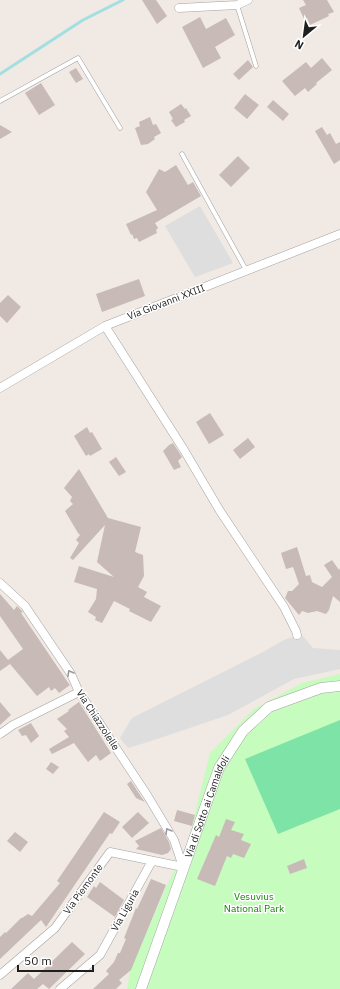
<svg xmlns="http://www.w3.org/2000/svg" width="340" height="989" font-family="'IBM Plex Sans',sans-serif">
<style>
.park{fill:#c7fcbf}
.pitch{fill:#7ee3a6}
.parking{fill:#dedede}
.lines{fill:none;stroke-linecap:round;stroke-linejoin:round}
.stream{stroke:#a2dfe0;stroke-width:3}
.building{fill:#c8bab7}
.service-casing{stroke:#a2a2a2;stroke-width:5}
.minor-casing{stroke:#a2a2a2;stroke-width:9}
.tertiary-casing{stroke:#a2a2a2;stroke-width:11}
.service{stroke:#fff;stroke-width:4}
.minor{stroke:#fff;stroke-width:8}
.tertiary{stroke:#fff;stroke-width:10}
.oneway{stroke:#9a9a9a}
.labels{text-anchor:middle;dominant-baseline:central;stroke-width:3;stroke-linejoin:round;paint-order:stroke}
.street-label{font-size:10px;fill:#1e1e1e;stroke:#fff}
.park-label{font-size:10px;fill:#168306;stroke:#fff}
</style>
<rect width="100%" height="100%" fill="#f0e9e4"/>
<path class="park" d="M340,674v315h-213l3,-19 37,-85 20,-40 23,-92 44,-44 48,-26z"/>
<path class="pitch" d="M340,720v89l-62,25 -33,-75z"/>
<path class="parking" d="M200,206l33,57 -38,14 -30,-51z
M301,634l12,14 27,2v19l-46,10 -66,36 -77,26 -23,7 -8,-10 12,-20 131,-66 21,-12z"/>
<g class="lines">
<path class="stream" d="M0,74l83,-54 40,-20"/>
</g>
<path class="building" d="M142,0h14l11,16 -10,8z
M303,0h24l7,12 -6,2 1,2 -19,9 -3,-7 -3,1 -5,-11 7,-3z
M200,17l6,12 20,-11 9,17 -20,12 6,11 -18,10 -21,-41z
M322,58l10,12 -16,13 1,1 -9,8 -3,-4 -10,8 -13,-15 24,-19 5,6z
M248,60l5,7 -14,13 -6,-6z
M76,68l7,11 -7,4 -7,-11z
M41,83l14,22 -16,10 -14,-22z
M245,94l14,11 -12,14 -13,-11z
M273,100l16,14 -6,7 -16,-14z
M181,104l4,5 1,-1 5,8 -7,4 1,2 -9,5 -5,-7 2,-1 -4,-7z
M150,117l3,8 3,-1 5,9 -7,4 1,2 -7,5 -7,1 -6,-17 5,-2 -1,-4z
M0,125l12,7 -12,7z
M322,127l5,8 3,-2 6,11 4,-2v18l-6,4 -19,-33z
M238,156l12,12 -19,19 -12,-12z
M176,165l12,20 5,-3 8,14 -46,27 3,5 -2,2 1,3 -18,9 -2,-4 -3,1 -2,-5 -1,1 -5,-11 31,-14 -11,-18 13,-23 6,3z
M139,279l6,17 -43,16 -6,-18z
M8,295l13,12 -14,16 -7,-7v-13z
M210,413l14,22 -15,9 -13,-22z
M87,427l3,6 2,-1 10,17 -12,7 -1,-2 -3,2 -12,-20z
M248,438l7,9 -15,12 -7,-9z
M173,443l9,14 -4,4 3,6 -7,3 -11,-19 6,-6z
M116,457l10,15 -7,4 -10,-14z
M79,469l29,49 33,9 -6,25 8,3 1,21 -6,11 9,5 -3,5 17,9 -10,16 -22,-11 1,-2 -16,-8 -12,22 -7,-3 1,-3 -8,-5 8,-13 1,-10 -23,-7 5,-16 35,11 -17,-15 8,-37 -32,35 -3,-2 9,-15 -3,-3 4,-5 -2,-2 -13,-22 8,-7 -3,-3 2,-4 -8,-9z
M297,547l9,29 4,-1 2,7 10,5 10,-10 -8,-12 8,-5 7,10 1,-2v34l-7,-6 -4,14 -3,4 -9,-3 -9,2 -6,-2 -3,4 -14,-17 3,-7h4l7,-7 -6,-17 -7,2 -5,-16z
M0,594l14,16 3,-4 6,6 -2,1 48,71 1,1 -11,8 -4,-5 -4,3 -2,-4 -12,9 -27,-32 -10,7v-21l8,10 15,-11 -23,-33z
M0,702l11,13 -11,10z
M79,702l32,51 -11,8 -4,-6 -8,7 -14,-19 -22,11 -3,-5 20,-12 -5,-6 3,-2 -10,-10 12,-8 -1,-1z
M31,723l8,13 -8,7 -5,-8 -4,1 -4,-6z
M51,762l8,5 -6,7 -7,-5z
M131,781l11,17 3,4 -9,-4 -9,-14z
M177,810l18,5 -3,11 -18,-5z
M104,812l16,10 -8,12 -2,-1 -64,94 -5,-7 -41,39v-22l5,-5 1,1 15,-15h1l6,-4 4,2 28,-33 -3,-2z
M138,812l11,11 -17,15 -10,-11z
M226,819l9,3 -4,8 13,4 -3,6 10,4 -7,14 -11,-4 -2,4 -4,-2 -12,30 -18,-7 19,-44 3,2z
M161,828l8,14 2,7 -3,4 -6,2 -26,-6 3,-3 -4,-5z
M15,832l13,10 -8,10 -13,-11z
M304,859l3,9 -17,6 -3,-8z
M151,879l15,6 -35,85 -12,10 3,3 -6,6h-23l16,-15 -3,-3 8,-9 4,-9h2l6,-14 -2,-1 12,-30 1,1z
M100,882l24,18 -9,17 -28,-20 7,-11 2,2z
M72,942l13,12 -36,35 -6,-5 -6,5h-26l17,-16 6,6z"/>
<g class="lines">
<defs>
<path id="service" d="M237,5l19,61
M0,101l78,-43 42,70
M182,154l64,116"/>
<path id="minor" d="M179,8l58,-3 11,-5
M105,326l79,124 36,61 64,96 12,24 1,4
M0,388l105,-62 235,-92
M0,583l25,23 46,68 8,18 68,103 27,45 9,27 -73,-15 -55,76 -55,47
M0,734l13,-9 66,-33
M60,989l40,-34 52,-94"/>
<g id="tertiary">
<path id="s1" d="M141,989l78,-221 24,-37 26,-24 52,-19 19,-2"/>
</g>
</defs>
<use href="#service" class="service-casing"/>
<use href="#minor" class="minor-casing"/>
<use href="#tertiary" class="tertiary-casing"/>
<use href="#service" class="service"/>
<use href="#minor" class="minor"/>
<use href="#tertiary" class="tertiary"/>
</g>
<defs><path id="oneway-chevron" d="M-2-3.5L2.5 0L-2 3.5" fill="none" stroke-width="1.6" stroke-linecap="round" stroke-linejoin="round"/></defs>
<g class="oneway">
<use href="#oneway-chevron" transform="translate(70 673) rotate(-119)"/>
<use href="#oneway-chevron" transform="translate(168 831) rotate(-120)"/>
</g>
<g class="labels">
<g class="street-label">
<text transform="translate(166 302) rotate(-21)">Via Giovanni XXIII</text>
<text transform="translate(98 720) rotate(57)">Via Chiazzolelle</text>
<text stroke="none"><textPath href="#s1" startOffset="194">Via di Sotto ai Camaldoli</textPath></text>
<text transform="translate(83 889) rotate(-54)">Via Piemonte</text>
<text transform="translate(125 910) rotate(-61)">Via Liguria</text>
</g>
<g class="park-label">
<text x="254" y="896">Vesuvius<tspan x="254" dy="12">National Park</tspan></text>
</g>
</g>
<g transform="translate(304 36) rotate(209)" stroke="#ffffff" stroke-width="3" paint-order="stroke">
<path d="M0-3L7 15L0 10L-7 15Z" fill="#1e1e1e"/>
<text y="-6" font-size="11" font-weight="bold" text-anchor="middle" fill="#1e1e1e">N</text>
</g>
<path d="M18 965v6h75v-6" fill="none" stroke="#1e1e1e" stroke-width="2"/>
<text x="24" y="965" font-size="12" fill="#1e1e1e" stroke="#ffffff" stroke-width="3" paint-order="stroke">50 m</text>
</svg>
